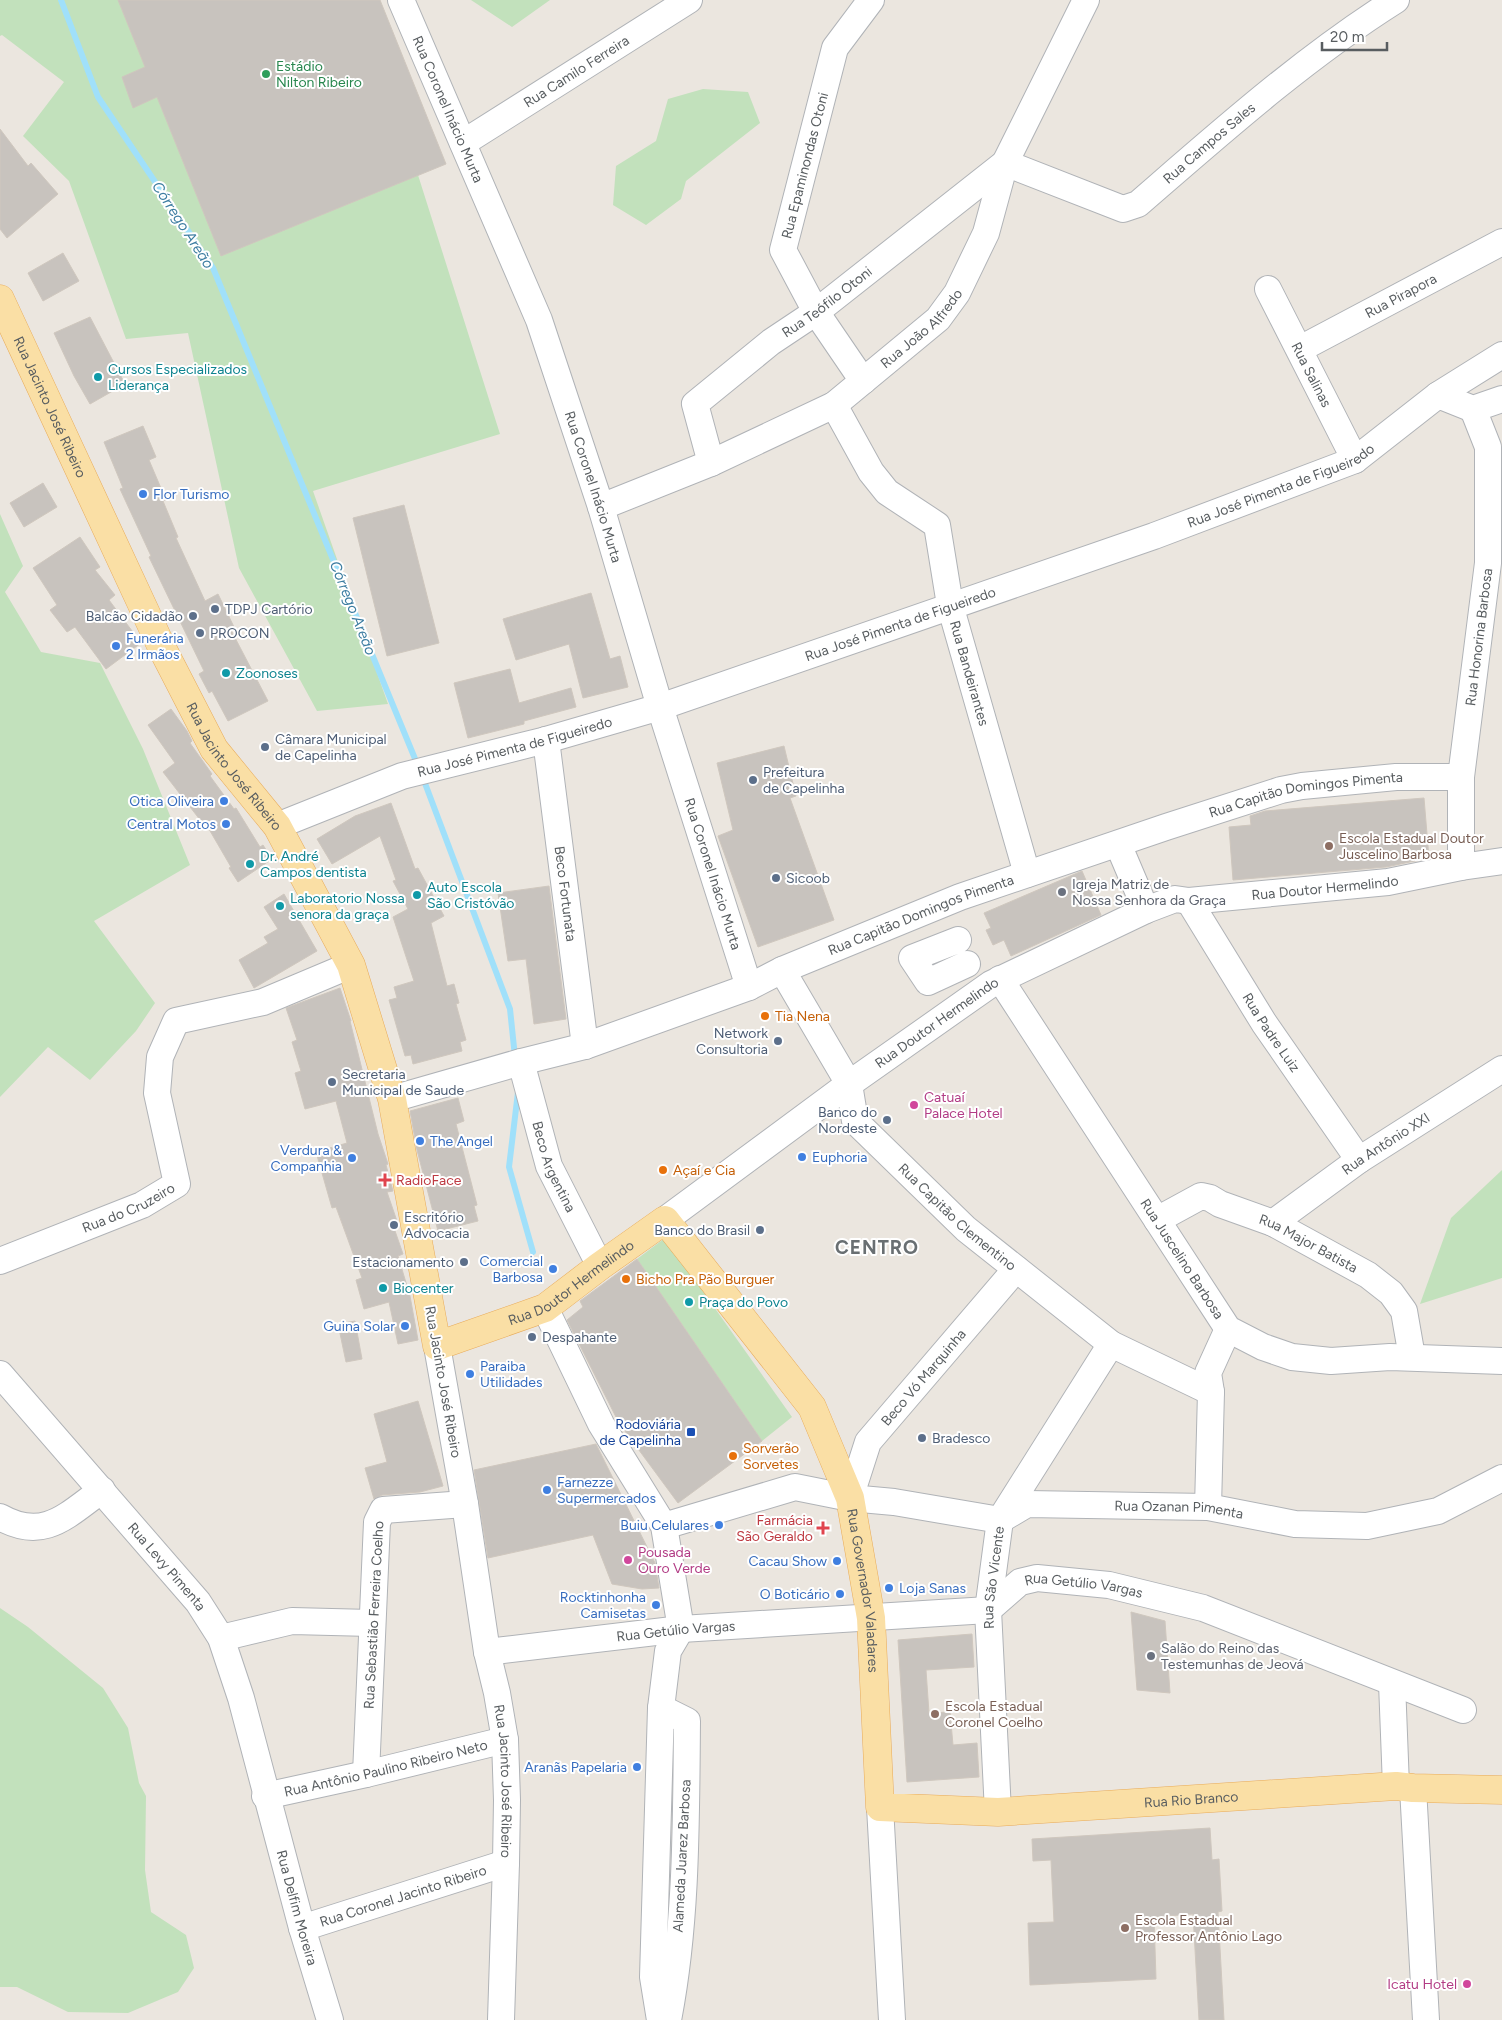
<svg xmlns="http://www.w3.org/2000/svg" width="1502" height="2020" font-family="Figtree,sans-serif">
<style>
.green{fill:#c2e1bc}
.lines{fill:none;stroke-linecap:round;stroke-linejoin:round}
.stream{stroke:#a0e0fa;stroke-width:6}
.building{fill:#c8c3be;stroke:#cfc7be}
.minor-casing{stroke:#b0b3b7;stroke-width:28}
.major-casing{stroke:#e8ab5a;stroke-width:29}
.minor{stroke:#fff;stroke-width:26}
.major{stroke:#fadfa5;stroke-width:28}
.leisure-dot{fill:#2e9e5b;stroke:#fff;stroke-width:2}
.culture-dot{fill:#0f9aa8;stroke:#fff;stroke-width:2}
.shop-dot{fill:#3f7fe0;stroke:#fff;stroke-width:2}
.service-dot{fill:#5c6f8a;stroke:#fff;stroke-width:2}
.education-dot{fill:#8d6e63;stroke:#fff;stroke-width:2}
.worship-dot{fill:#6b7280;stroke:#fff;stroke-width:2}
.food-dot{fill:#e8710a;stroke:#fff;stroke-width:2}
.hotel-dot{fill:#d1479c;stroke:#fff;stroke-width:2}
.health-dot{fill:#e0444e;stroke:#fff;stroke-width:2}
.transit-dot{fill:#1a4fb4;stroke:#fff;stroke-width:2}
.labels{text-anchor:middle;dominant-baseline:central;stroke-width:4;stroke-linejoin:round;paint-order:stroke}
.leisure-label{font-size:14px;fill:#27864d;stroke:#fff;text-anchor:start}
.street-label{font-size:14px;fill:#585d60;stroke:#fff}
.culture-label{font-size:14px;fill:#0d838f;stroke:#fff;text-anchor:start}
.shop-label{font-size:14px;fill:#366cbe;stroke:#fff;text-anchor:end}
.service-label{font-size:14px;fill:#4e5e75;stroke:#fff;text-anchor:start}
.education-label{font-size:14px;fill:#785e54;stroke:#fff;text-anchor:start}
.worship-label{font-size:14px;fill:#5b616d;stroke:#fff;text-anchor:start}
.food-label{font-size:14px;fill:#c56008;stroke:#fff;text-anchor:start}
.hotel-label{font-size:14px;fill:#b23c85;stroke:#fff;text-anchor:start}
.health-label{font-size:14px;fill:#be3a42;stroke:#fff;text-anchor:start}
.transit-label{font-size:14px;fill:#164399;stroke:#fff;text-anchor:end}
.water-label{font-size:15px;font-style:italic;fill:#3d7da1;stroke:#fff}
.district-label{font-size:19px;font-weight:bold;letter-spacing:1px;fill:#696f72;stroke:#fff}
</style>
<rect width="100%" height="100%" fill="#ebe6df"/>
<path class="green" d="M0,0h118l300,175 82,259 -187,57 75,213 -71,7 -78,-143 -51,-235 -62,6 -57,-158 -46,-45 41,-54 -62,-47 -2,1z
M471,0h79l-38,27z
M703,89l45,3 12,31 -74,58 -5,18 -35,26 -33,-20 3,-39 40,-25 12,-42z
M0,514l23,52 -18,26 36,60 59,11 43,86 47,116 -96,56 61,82 -19,28 -46,49 -42,-33 -48,50z
M1502,1170v108l-82,26 31,-86z
M665,1238l127,179 -30,24 -125,-182z
M0,1608l28,19 75,61 25,40 11,55 7,13 -1,74 6,42 35,23 8,33 -16,24 -50,21 -60,-1 -51,-25h-17z"/>
<g class="lines">
<path class="stream" d="M61,0l37,97 115,171 205,498
M423,778l87,231 5,48
M518,1092l-9,75 24,85"/>
</g>
<path class="building" d="M118,0h262l66,164 -225,92 -64,-159 -24,11 -11,-31 23,-10z
M0,129l28,37 3,-3 27,31 -51,44 -7,-9z
M63,253l16,28 -36,20 -15,-28z
M90,317l35,67 -35,20 -16,-28 -20,-43z
M143,426l13,31 -7,3 17,40 -3,1 15,36 -2,1 29,63 13,-7 17,35 -4,1 37,71 -40,20 -16,-30 -3,2 -10,-19 5,-3 -55,-114 2,-1 -31,-67 3,-1 -19,-46z
M43,483l14,24 -33,20 -14,-24z
M404,505l35,138 -52,13 -34,-138z
M80,537l20,30 -5,3 20,25 -6,5 32,43 -35,26 -31,-42 -8,5 -17,-22 7,-5 -24,-37z
M591,593l19,66 10,-3 8,31 -45,11 -14,-54 -53,16 -13,-41z
M510,669l9,34 52,-15 5,19 -52,14v3l-56,14 -14,-55z
M171,709l16,22 5,10 -2,2 22,31 -2,2 24,33 2,-1 24,39 3,-2 9,14 -34,23 -9,-14 2,-1 -25,-43 -2,1 -41,-53 12,-9 -27,-38z
M784,746l12,50 -6,2 44,122 -76,27 -40,-111 15,-6 -16,-67z
M1424,798l5,60 -43,9 -153,13 -4,-53 22,-2 -1,-9 15,-5z
M391,803l24,66 3,-1 26,48 -13,7 16,63 7,-2 5,19 -3,1 10,36 -6,2 2,9 -49,13 -2,-9 -6,1 -16,-56 8,-2 -3,-11 20,-6 -21,-64 15,-8 -15,-28 3,-1 -16,-44 -48,28 -15,-25 38,-23z
M1082,871l19,44 -90,41 -7,-16 -11,5 -7,-15 5,-2 -7,-15z
M549,886l17,133 -32,5 -8,-65 -18,2 -10,-68z
M284,894l33,57 -63,37 -15,-28 29,-17 -4,-6 14,-8 -14,-22z
M340,988l11,33h-1l28,113 10,30 -2,1 7,26 -6,1 12,35 -5,1 9,26 -5,2 12,40 8,44 -20,4 -9,-42 -25,7 -8,-29 6,-2 -26,-71 -4,1 -16,-56 31,-9 -11,-42 -31,8 -10,-36 6,-2 -9,-29 5,-2 -11,-32z
M458,1098l6,23 -8,3 21,81 -3,1 4,15 -40,10 -21,-81 -7,-39z
M637,1259l125,182 -84,62 -59,-80 -52,-103 16,-13 -3,-6z
M355,1321l7,38 -16,3 -8,-38z
M418,1401l25,85 -23,6 -38,3 -8,4 -9,-31 22,-6 -13,-48z
M596,1444l59,119 4,25 -17,1 -30,-5 -19,-49 -105,23 -14,-88z
M1131,1612l34,9 5,72 -33,-3z
M972,1634l2,33 -48,3 3,43 21,-1 3,33 24,-2 2,34 -72,5 -9,-142z
M1210,1828l2,32 7,-1 3,52 -4,1 6,108h-25l-6,-106 -39,3 2,62 -126,6 -2,-62 26,-1 -3,-62 -18,1 -1,-22z"/>
<g class="lines">
<defs>
<g id="minor">
<path id="s1" d="M401,0l138,320 62,187 59,200 89,280"/>
<path id="s2" d="M463,143l226,-143"/>
<path id="s3" d="M1268,289l87,171"/>
<path id="s4" d="M1300,349l202,-107"/>
<path id="s5" d="M863,381l-47,-69 -33,-62 52,-202 36,-48"/>
<path d="M1438,395l64,-40"/>
<path id="s6" d="M834,405l37,67 16,20 50,33 13,80 77,269"/>
<path id="s7" d="M711,463l-16,-59 76,-62 45,-30 189,-149 118,46 15,-5c83,-72 166,-146 258,-204"/>
<path id="s8" d="M601,507l110,-44 123,-58 104,-86 19,-26 29,-60 19,-70 81,-163"/>
<path id="s9" d="M546,740l39,306"/>
<path id="s10" d="M277,826l125,-50 144,-36 114,-33 494,-171 201,-76 83,-65 35,14 29,-10"/>
<path d="M1118,844l28,66"/>
<path id="s11" d="M1461,867v-90l27,-214v-116l-15,-38"/>
<path id="s12" d="M1189,901l75,122 95,137"/>
<path d="M958,940l-46,18 16,24 39,-18"/>
<path id="s13" d="M782,970l67,114 6,37 111,108 145,115 100,48"/>
<path id="s14" d="M1000,979l228,350 35,18 29,10 39,4 59,-4 112,4"/>
<path id="s15" d="M521,1062l28,104 51,100"/>
<path id="s16" d="M392,1099l129,-37 64,-16 164,-59 33,-17 178,-73 206,-70 115,-37 21,-4 94,-9h65"/>
<path id="s17" d="M665,1220l184,-136 142,-100 155,-74 29,-11 14,2 199,-19 73,-15 41,-6"/>
<path id="s18" d="M1157,1220l44,-24 9,2 10,6 53,19 95,52 23,18 13,18 8,46"/>
<path id="s19" d="M1273,1223l86,-63 143,-91"/>
<path id="s20" d="M0,1261l142,-56 35,-21 -20,-91 3,-36 16,-36 87,-19 88,-37"/>
<path d="M545,1308l56,116 63,102 17,103 -13,22 -7,57 -8,269 7,43"/>
<path id="s21" d="M437,1346l28,158 22,148 10,41 8,47 2,60 -1,63 -5,157"/>
<path id="s22" d="M0,1374l198,228 23,36 20,60 61,230 28,92"/>
<path id="s23" d="M850,1498l18,-56 148,-173"/>
<path d="M1208,1507l3,-115 -3,-19 20,-44"/>
<path d="M0,1517c44,25 67,-2 102,-27"/>
<path id="s24" d="M664,1526l131,-39 55,11 44,4 106,18 27,-16 181,3 87,17 72,2 71,-15 64,-33"/>
<path d="M221,1638l71,-17 79,2"/>
<path id="s25" d="M487,1652l194,-23 307,-19 32,-28 17,-4 72,7 94,23 260,102"/>
<path d="M1392,1683l4,103"/>
<path d="M661,1708l26,13c-1,99 0,201 -19,299"/>
<path d="M366,1774l11,-252 6,-12 82,-6"/>
<path d="M1413,1788l13,232"/>
<path id="s26" d="M265,1796l101,-22 139,-34"/>
<path d="M880,1807l12,213"/>
<path id="s27" d="M998,1812l-10,-202 12,-90 111,-176"/>
<path id="s28" d="M302,1928l204,-65"/>
</g>
<g id="major">
<path id="s29" d="M0,299l163,351 51,99 63,77 74,139 41,134 45,247 108,-38 55,-42 65,-46 147,187 38,91 21,120 9,189 118,5 398,-26 17,2 89,2"/>
</g>
</defs>
<use href="#minor" class="minor-casing"/>
<use href="#major" class="major-casing"/>
<use href="#minor" class="minor"/>
<use href="#major" class="major"/>
</g>
<circle class="leisure-dot" cx="266" cy="74" r="5"/>
<g class="culture-dot">
<circle cx="98" cy="377" r="5"/>
<circle cx="226" cy="673" r="5"/>
<circle cx="250" cy="864" r="5"/>
<circle cx="417" cy="895" r="5"/>
<circle cx="280" cy="906" r="5"/>
<circle cx="383" cy="1288" r="5"/>
<circle cx="689" cy="1302" r="5"/>
</g>
<g class="shop-dot">
<circle cx="143" cy="494" r="5"/>
<circle cx="116" cy="646" r="5"/>
<circle cx="224" cy="801" r="5"/>
<circle cx="226" cy="824" r="5"/>
<circle cx="420" cy="1141" r="5"/>
<circle cx="802" cy="1157" r="5"/>
<circle cx="352" cy="1158" r="5"/>
<circle cx="553" cy="1269" r="5"/>
<circle cx="405" cy="1326" r="5"/>
<circle cx="470" cy="1374" r="5"/>
<circle cx="547" cy="1490" r="5"/>
<circle cx="719" cy="1525" r="5"/>
<circle cx="837" cy="1561" r="5"/>
<circle cx="889" cy="1588" r="5"/>
<circle cx="840" cy="1594" r="5"/>
<circle cx="656" cy="1605" r="5"/>
<circle cx="637" cy="1767" r="5"/>
</g>
<g class="service-dot">
<circle cx="215" cy="609" r="5"/>
<circle cx="193" cy="616" r="5"/>
<circle cx="200" cy="633" r="5"/>
<circle cx="265" cy="747" r="5"/>
<circle cx="753" cy="780" r="5"/>
<circle cx="776" cy="878" r="5"/>
<circle cx="778" cy="1041" r="5"/>
<circle cx="332" cy="1082" r="5"/>
<circle cx="887" cy="1120" r="5"/>
<circle cx="394" cy="1225" r="5"/>
<circle cx="760" cy="1230" r="5"/>
<circle cx="464" cy="1262" r="5"/>
<circle cx="532" cy="1337" r="5"/>
<circle cx="922" cy="1438" r="5"/>
</g>
<g class="education-dot">
<circle cx="1329" cy="846" r="5"/>
<circle cx="935" cy="1714" r="5"/>
<circle cx="1125" cy="1928" r="5"/>
</g>
<g class="worship-dot">
<circle cx="1062" cy="892" r="5"/>
<circle cx="1151" cy="1656" r="5"/>
</g>
<g class="food-dot">
<circle cx="765" cy="1016" r="5"/>
<circle cx="663" cy="1170" r="5"/>
<circle cx="626" cy="1279" r="5"/>
<circle cx="733" cy="1456" r="5"/>
</g>
<g class="hotel-dot">
<circle cx="914" cy="1105" r="5"/>
<circle cx="628" cy="1560" r="5"/>
<circle cx="1467" cy="1984" r="5"/>
</g>
<g class="health-dot">
<path d="M382.5 1172.5h5v5h5v5h-5v5h-5v-5h-5v-5h5z"/>
<path d="M820.5 1520.5h5v5h5v5h-5v5h-5v-5h-5v-5h5z"/>
</g>
<rect class="transit-dot" x="686" y="1427" width="10" height="10" rx="2.5"/>
<g class="labels">
<g class="leisure-label">
<text x="276" y="66">Estádio<tspan x="276" dy="16">Nilton Ribeiro</tspan></text>
</g>
<g class="street-label">
<text stroke="none"><textPath href="#s2" startOffset="134">Rua Camilo Ferreira</textPath></text>
<text stroke="none"><textPath href="#s1" startOffset="119">Rua Coronel Inácio Murta</textPath></text>
<text stroke="none"><textPath href="#s7" startOffset="690">Rua Campos Sales</textPath></text>
<text stroke="none"><textPath href="#s5" startOffset="241">Rua Epaminondas Otoni</textPath></text>
<text stroke="none"><textPath href="#s4" startOffset="114">Rua Pirapora</textPath></text>
<text stroke="none"><textPath href="#s7" startOffset="228">Rua Teófilo Otoni</textPath></text>
<text stroke="none"><textPath href="#s8" startOffset="371">Rua João Alfredo</textPath></text>
<text stroke="none"><textPath href="#s3" startOffset="96">Rua Salinas</textPath></text>
<text stroke="none"><textPath href="#s29" startOffset="119">Rua Jacinto José Ribeiro</textPath></text>
<text stroke="none"><textPath href="#s10" startOffset="1061">Rua José Pimenta de Figueiredo</textPath></text>
<text stroke="none"><textPath href="#s1" startOffset="524">Rua Coronel Inácio Murta</textPath></text>
<text stroke="none"><textPath href="#s10" startOffset="656">Rua José Pimenta de Figueiredo</textPath></text>
<text stroke="none"><textPath href="#s11" startOffset="231">Rua Honorina Barbosa</textPath></text>
<text stroke="none"><textPath href="#s6" startOffset="314">Rua Bandeirantes</textPath></text>
<text stroke="none"><textPath href="#s10" startOffset="251">Rua José Pimenta de Figueiredo</textPath></text>
<text stroke="none"><textPath href="#s29" startOffset="524">Rua Jacinto José Ribeiro</textPath></text>
<text stroke="none"><textPath href="#s16" startOffset="966">Rua Capitão Domingos Pimenta</textPath></text>
<text stroke="none"><textPath href="#s1" startOffset="929">Rua Coronel Inácio Murta</textPath></text>
<text stroke="none"><textPath href="#s17" startOffset="756">Rua Doutor Hermelindo</textPath></text>
<text stroke="none"><textPath href="#s9" startOffset="155">Beco Fortunata</textPath></text>
<text stroke="none"><textPath href="#s16" startOffset="561">Rua Capitão Domingos Pimenta</textPath></text>
<text stroke="none"><textPath href="#s17" startOffset="336">Rua Doutor Hermelindo</textPath></text>
<text stroke="none"><textPath href="#s12" startOffset="155">Rua Padre Luiz</textPath></text>
<text stroke="none"><textPath href="#s19" startOffset="138">Rua Antônio XXI</textPath></text>
<text stroke="none"><textPath href="#s15" startOffset="110">Beco Argentina</textPath></text>
<text stroke="none"><textPath href="#s20" startOffset="139">Rua do Cruzeiro</textPath></text>
<text stroke="none"><textPath href="#s13" startOffset="310">Rua Capitão Clementino</textPath></text>
<text stroke="none"><textPath href="#s18" startOffset="168">Rua Major Batista</textPath></text>
<text stroke="none"><textPath href="#s14" startOffset="334">Rua Juscelino Barbosa</textPath></text>
<text stroke="none"><textPath href="#s29" startOffset="1296">Rua Doutor Hermelindo</textPath></text>
<text stroke="none"><textPath href="#s23" startOffset="144">Beco Vó Marquinha</textPath></text>
<text transform="translate(443 1382) rotate(80)">Rua Jacinto José Ribeiro</text>
<text stroke="none"><textPath href="#s24" startOffset="528">Rua Ozanan Pimenta</textPath></text>
<text stroke="none"><textPath href="#s22" startOffset="255">Rua Levy Pimenta</textPath></text>
<text stroke="none"><textPath href="#s27" startOffset="235">Rua São Vicente</textPath></text>
<text stroke="none"><textPath href="#s25" startOffset="610">Rua Getúlio Vargas</textPath></text>
<text stroke="none"><textPath href="#s29" startOffset="1840">Rua Governador Valadares</textPath></text>
<text transform="translate(374 1615) rotate(-87)">Rua Sebastião Ferreira Coelho</text>
<text stroke="none"><textPath href="#s25" startOffset="190">Rua Getúlio Vargas</textPath></text>
<text stroke="none"><textPath href="#s26" startOffset="124">Rua Antônio Paulino Ribeiro Neto</textPath></text>
<text stroke="none"><textPath href="#s21" startOffset="441">Rua Jacinto José Ribeiro</textPath></text>
<text stroke="none"><textPath href="#s29" startOffset="2369">Rua Rio Branco</textPath></text>
<text transform="translate(682 1856) rotate(-87)">Alameda Juarez Barbosa</text>
<text stroke="none"><textPath href="#s28" startOffset="106">Rua Coronel Jacinto Ribeiro</textPath></text>
<text stroke="none"><textPath href="#s22" startOffset="625">Rua Delfim Moreira</textPath></text>
</g>
<g class="culture-label">
<text x="108" y="369">Cursos Especializados<tspan x="108" dy="16">Liderança</tspan></text>
<text x="236" y="673">Zoonoses</text>
<text x="260" y="856">Dr. André<tspan x="260" dy="16">Campos dentista</tspan></text>
<text x="427" y="887">Auto Escola<tspan x="427" dy="16">São Cristóvão</tspan></text>
<text x="290" y="898">Laboratorio Nossa<tspan x="290" dy="16">senora da graça</tspan></text>
<text x="393" y="1288">Biocenter</text>
<text x="699" y="1302">Praça do Povo</text>
</g>
<g class="shop-label">
<text x="153" y="494" text-anchor="start">Flor Turismo</text>
<text x="126" y="638" text-anchor="start">Funerária<tspan x="126" dy="16">2 Irmãos</tspan></text>
<text x="214" y="801">Otica Oliveira</text>
<text x="216" y="824">Central Motos</text>
<text x="430" y="1141" text-anchor="start">The Angel</text>
<text x="342" y="1150">Verdura &amp;<tspan x="342" dy="16">Companhia</tspan></text>
<text x="812" y="1157" text-anchor="start">Euphoria</text>
<text x="543" y="1261">Comercial<tspan x="543" dy="16">Barbosa</tspan></text>
<text x="395" y="1326">Guina Solar</text>
<text x="480" y="1366" text-anchor="start">Paraiba<tspan x="480" dy="16">Utilidades</tspan></text>
<text x="557" y="1482" text-anchor="start">Farnezze<tspan x="557" dy="16">Supermercados</tspan></text>
<text x="709" y="1525">Buiu Celulares</text>
<text x="827" y="1561">Cacau Show</text>
<text x="899" y="1588" text-anchor="start">Loja Sanas</text>
<text x="830" y="1594">O Boticário</text>
<text x="646" y="1597">Rocktinhonha<tspan x="646" dy="16">Camisetas</tspan></text>
<text x="627" y="1767">Aranãs Papelaria</text>
</g>
<g class="service-label">
<text x="225" y="609">TDPJ Cartório</text>
<text x="183" y="616" text-anchor="end">Balcão Cidadão</text>
<text x="210" y="633">PROCON</text>
<text x="275" y="739">Câmara Municipal<tspan x="275" dy="16">de Capelinha</tspan></text>
<text x="763" y="772">Prefeitura<tspan x="763" dy="16">de Capelinha</tspan></text>
<text x="786" y="878">Sicoob</text>
<text x="768" y="1033" text-anchor="end">Network<tspan x="768" dy="16">Consultoria</tspan></text>
<text x="342" y="1074">Secretaria<tspan x="342" dy="16">Municipal de Saude</tspan></text>
<text x="877" y="1112" text-anchor="end">Banco do<tspan x="877" dy="16">Nordeste</tspan></text>
<text x="404" y="1217">Escritório<tspan x="404" dy="16">Advocacia</tspan></text>
<text x="750" y="1230" text-anchor="end">Banco do Brasil</text>
<text x="454" y="1262" text-anchor="end">Estacionamento</text>
<text x="542" y="1337">Despahante</text>
<text x="932" y="1438">Bradesco</text>
</g>
<g class="education-label">
<text x="1339" y="838">Escola Estadual Doutor<tspan x="1339" dy="16">Juscelino Barbosa</tspan></text>
<text x="945" y="1706">Escola Estadual<tspan x="945" dy="16">Coronel Coelho</tspan></text>
<text x="1135" y="1920">Escola Estadual<tspan x="1135" dy="16">Professor Antônio Lago</tspan></text>
</g>
<g class="worship-label">
<text x="1072" y="884">Igreja Matriz de<tspan x="1072" dy="16">Nossa Senhora da Graça</tspan></text>
<text x="1161" y="1648">Salão do Reino das<tspan x="1161" dy="16">Testemunhas de Jeová</tspan></text>
</g>
<g class="food-label">
<text x="775" y="1016">Tia Nena</text>
<text x="673" y="1170">Açaí e Cia</text>
<text x="636" y="1279">Bicho Pra Pão Burguer</text>
<text x="743" y="1448">Sorverão<tspan x="743" dy="16">Sorvetes</tspan></text>
</g>
<g class="hotel-label">
<text x="924" y="1097">Catuaí<tspan x="924" dy="16">Palace Hotel</tspan></text>
<text x="638" y="1552">Pousada<tspan x="638" dy="16">Ouro Verde</tspan></text>
<text x="1457" y="1984" text-anchor="end">Icatu Hotel</text>
</g>
<g class="health-label">
<text x="396" y="1180">RadioFace</text>
<text x="813" y="1520" text-anchor="end">Farmácia<tspan x="813" dy="16">São Geraldo</tspan></text>
</g>
<g class="transit-label">
<text x="681" y="1424">Rodoviária<tspan x="681" dy="16">de Capelinha</tspan></text>
</g>
<g class="water-label">
<text transform="translate(183 225) rotate(57)">Córrego Areão</text>
<text transform="translate(353 608) rotate(68)">Córrego Areão</text>
</g>
<g class="district-label">
<text x="877" y="1247">CENTRO</text>
</g>
</g>
<path d="M1322 42v8h65v-8" fill="none" stroke="#585d60" stroke-width="2.5"/>
<text x="1330" y="42" font-size="15" fill="#585d60" stroke="#ffffff" stroke-width="4" paint-order="stroke">20 m</text>
</svg>
